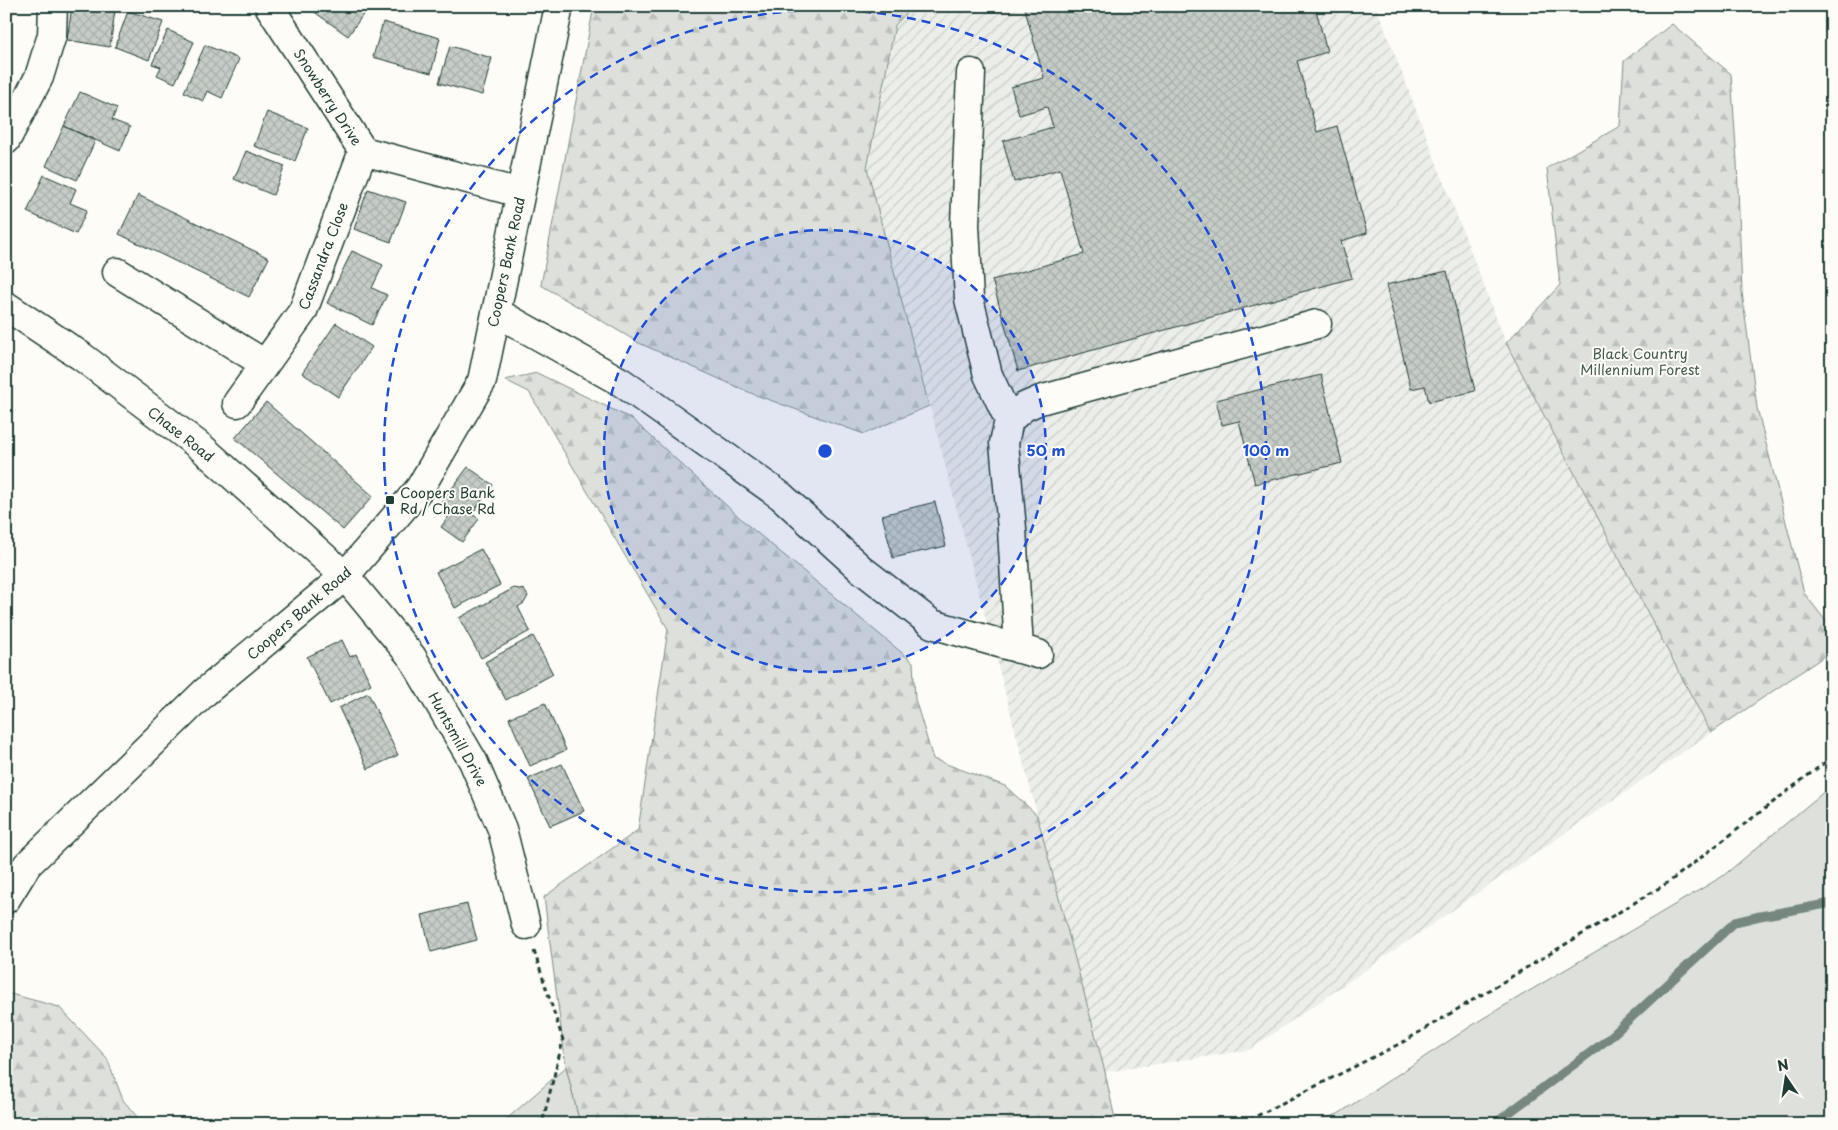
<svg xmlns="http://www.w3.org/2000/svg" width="1838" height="1130" font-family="'Playpen Sans',sans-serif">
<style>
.industrial{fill:url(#industrial-furrows)}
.forest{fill:url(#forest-firs);stroke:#7e8e88}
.park{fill:#dde0db;stroke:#7e8e88}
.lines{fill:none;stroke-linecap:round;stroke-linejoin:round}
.stream{stroke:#75877f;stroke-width:9}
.building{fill:url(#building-cross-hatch);stroke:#1f3d34}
.minor-casing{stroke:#1f3d34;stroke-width:31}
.path{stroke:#1f3d34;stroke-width:3;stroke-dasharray:5 4;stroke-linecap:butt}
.minor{stroke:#fdfcf7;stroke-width:28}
.ring{fill:none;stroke:#1d4ed8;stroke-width:2.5;stroke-dasharray:9 6}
.poi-dot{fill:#1f3d34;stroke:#fdfcf7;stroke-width:2}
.labels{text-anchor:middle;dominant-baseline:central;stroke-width:4;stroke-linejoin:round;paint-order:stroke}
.street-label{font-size:14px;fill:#1f3d34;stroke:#fdfcf7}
.park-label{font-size:14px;fill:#455e55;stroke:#fdfcf7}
.poi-label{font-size:14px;fill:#1f3d34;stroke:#fdfcf7;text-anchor:start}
.centre{fill:#1d4ed8;stroke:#fdfcf7;stroke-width:2.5}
.ring-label{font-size:15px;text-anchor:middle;font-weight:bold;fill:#1d4ed8;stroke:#fdfcf7;stroke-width:4;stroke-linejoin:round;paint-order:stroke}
</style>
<defs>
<pattern id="industrial-furrows" width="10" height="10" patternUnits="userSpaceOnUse" patternTransform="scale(1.25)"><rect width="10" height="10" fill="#eceee9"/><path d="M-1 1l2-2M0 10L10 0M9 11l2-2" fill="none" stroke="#cacdc8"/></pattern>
<pattern id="forest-firs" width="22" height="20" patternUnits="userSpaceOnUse" patternTransform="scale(1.25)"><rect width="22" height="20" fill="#dde0db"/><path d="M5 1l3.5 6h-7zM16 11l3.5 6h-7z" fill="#bdc1bd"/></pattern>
<pattern id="building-cross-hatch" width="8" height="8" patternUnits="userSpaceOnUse" patternTransform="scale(1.25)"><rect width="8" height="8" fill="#c6cdc7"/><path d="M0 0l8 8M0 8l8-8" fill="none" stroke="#aab1ac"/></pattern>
</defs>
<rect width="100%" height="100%" fill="#fdfcf7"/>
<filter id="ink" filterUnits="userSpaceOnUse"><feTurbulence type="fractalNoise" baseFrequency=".02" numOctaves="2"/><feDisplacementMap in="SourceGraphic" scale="10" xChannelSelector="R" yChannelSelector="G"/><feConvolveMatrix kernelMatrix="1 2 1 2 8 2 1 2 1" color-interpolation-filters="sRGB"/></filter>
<g filter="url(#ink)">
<path class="industrial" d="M913,6h463l130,337 205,390 -462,317 -144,22 -238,-904 28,-143z"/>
<path class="forest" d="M594,6h319l-18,19 -28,143 62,238 -65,28 -111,-40 -114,-51 -98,-58z
M1672,24l59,50 6,88 5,130 15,116 47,185 28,36v22l-121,82 -205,-390 54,-58 -13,-117 73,-42 4,-65z
M537,373l95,46 118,108 163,135 2,37 18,60 72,27 32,29 68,257 11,52h-536l-14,-57 -22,-170 94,-67 30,-201 -139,-237 -24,-12z
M7,993l52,14 48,51 16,42 20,24h-137z"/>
<path class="park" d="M1832,785v339h-524l30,-10 144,-95 241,-143z
M566,1067l14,57h-79z"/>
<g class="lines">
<path class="stream" d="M1494,1124l113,-84 128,-118 25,-6 72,-13"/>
</g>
<path class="building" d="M72,6h16l27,4 -5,37 -43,-7z
M306,6h63l-21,30z
M1024,6h291l12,46 -30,9 20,71 20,-6 30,107 -26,8 11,37 -334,93 -26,-91 92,-26 -24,-85 -46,13 -11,-41 50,-14 -6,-20 -28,8 -8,-28 33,-9z
M128,11l35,11 -14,38 -34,-13z
M383,22l57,16 -9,35 -58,-16z
M168,30l26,12 -19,41 -18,-8 4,-8 -9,-3z
M205,45l34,14 -17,39 -15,-7 -4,10 -19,-9z
M450,46l42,12 -10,37 -43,-12z
M80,92l37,16 -5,12 18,7 -10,24 -56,-25z
M267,112l41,16 -13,33 -41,-15z
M64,126l31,15 -18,39 -31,-14z
M246,151l39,15 -12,29 -39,-16z
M44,175l32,14 -6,14 17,7 -11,24 -49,-22z
M368,189l38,13 -15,40 -37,-13z
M138,195l131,63 -20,39 -130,-63z
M352,251l31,14 -11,23 15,7 -15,30 -45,-22z
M1447,271l28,120 -46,11 -4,-16 -14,3 -25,-104z
M336,323l36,24 -34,50 -36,-24z
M1321,375l21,88 -87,21 -16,-63 -17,4 -6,-25z
M266,402l107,94 -30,34 -108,-92z
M468,467l25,18 -21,29 7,5 -17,23 -21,-15 11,-15 -11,-9z
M935,502l11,44 -53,12 -11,-43z
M481,549l19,36 -45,23 -19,-36z
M514,588l10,2 4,6 -4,7 -6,4 12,24 -49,27 -22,-40z
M533,636l20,38 -47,26 -21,-38z
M342,640l8,17 6,-3 15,30 -41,20 -23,-47z
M368,693l30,62 -30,14 -29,-61z
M545,703l21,47 -36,16 -21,-48z
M562,764l22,47 -34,15 -22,-47z
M467,904l10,36 -46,12 -9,-37z"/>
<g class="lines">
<defs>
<path id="minor" d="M269,6l94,145 157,42
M971,73l-6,152 4,74 19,76 21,45
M6,140l33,-63 13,-42 1,-29
M117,272l148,92
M6,306l75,50 121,92 143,128 67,81 61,104 29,68 24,96
M496,312l125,70 160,114 80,73 71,55 106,30
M237,403l66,-92 60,-160
M1019,649l-7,-120 -8,-86 5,-23 15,-13 16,-7 277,-76
M6,899l21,-34 178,-173 140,-116 75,-88 62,-107 77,-375"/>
</defs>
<use href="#minor" class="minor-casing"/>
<path class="path" d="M534,951l29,89 -21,84
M1241,1124l162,-82 266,-160 163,-125"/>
<use href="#minor" class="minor"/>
</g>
</g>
<circle cx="825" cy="451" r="221" fill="#1d4ed8" fill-opacity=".12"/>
<g class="ring">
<circle cx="825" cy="451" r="221"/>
<circle cx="825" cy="451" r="441"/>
</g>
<rect class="poi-dot" x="385" y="495" width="10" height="10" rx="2.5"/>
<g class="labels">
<g class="street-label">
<text transform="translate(328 97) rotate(57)">Snowberry Drive</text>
<text transform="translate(323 256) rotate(-69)">Cassandra Close</text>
<text transform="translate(506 262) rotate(-78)">Coopers Bank Road</text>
<text transform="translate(181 434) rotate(38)">Chase Road</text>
<text transform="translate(299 613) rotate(-41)">Coopers Bank Road</text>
<text transform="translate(458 739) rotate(61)">Huntsmill Drive</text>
</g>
<g class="park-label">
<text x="1640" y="353">Black Country<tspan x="1640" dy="16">Millennium Forest</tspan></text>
</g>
<g class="poi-label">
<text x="400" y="492">Coopers Bank<tspan x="400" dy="16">Rd / Chase Rd</tspan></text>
</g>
</g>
<circle cx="825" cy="451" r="8" class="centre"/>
<g class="ring-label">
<text x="1046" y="456">50 m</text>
<text x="1266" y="456">100 m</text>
</g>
<rect width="1838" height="1130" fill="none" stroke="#fdfcf7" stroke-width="25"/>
<rect x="12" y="12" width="1813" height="1105" fill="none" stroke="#1f3d34" stroke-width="2" filter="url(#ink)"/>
<g transform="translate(1786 1078) rotate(347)" stroke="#fdfcf7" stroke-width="4" paint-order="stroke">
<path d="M0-4L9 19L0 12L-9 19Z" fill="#1f3d34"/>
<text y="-8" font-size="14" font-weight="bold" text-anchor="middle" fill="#1f3d34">N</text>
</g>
</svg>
